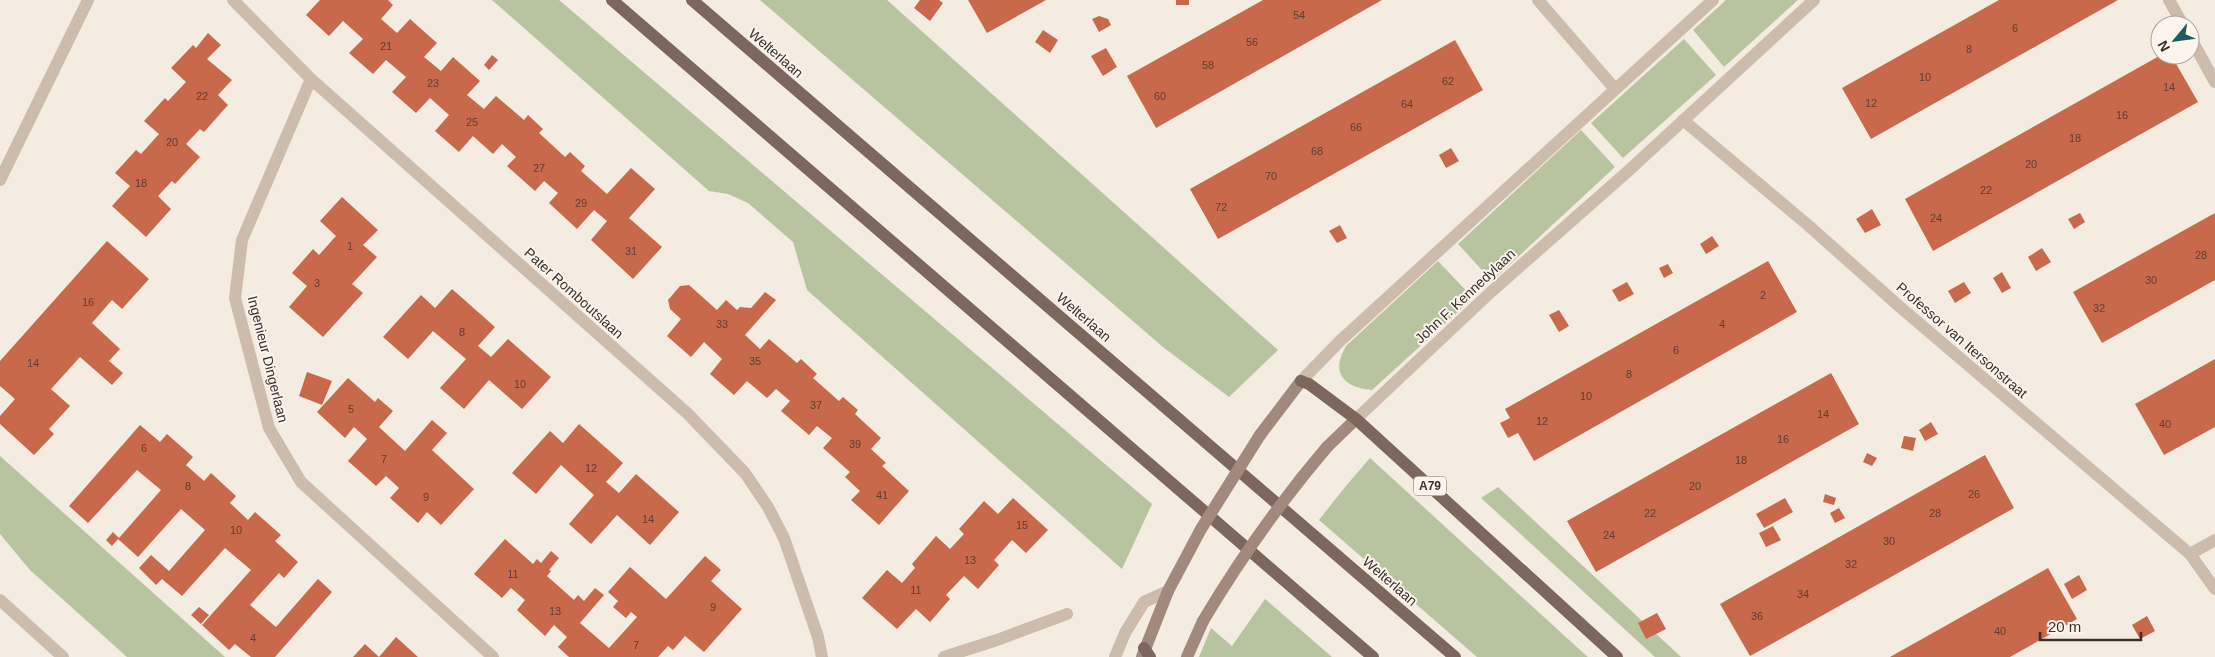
<svg xmlns="http://www.w3.org/2000/svg" width="2215" height="657" font-family="Arial,sans-serif">
<style>
.green{fill:#b8c4a0}
.building{fill:#c8694b}
.lines{fill:none;stroke-linecap:round;stroke-linejoin:round}
.minor{stroke:#cdbbac;stroke-width:12}
.tertiary{stroke:#cdbbac;stroke-width:12}
.secondary{stroke:#a18a7d;stroke-width:12}
.primary{stroke:#7d675c;stroke-width:12}
.secondary-bridge{stroke:#a18a7d;stroke-width:12}
.labels{text-anchor:middle;dominant-baseline:central;stroke-width:4;stroke-linejoin:round;paint-order:stroke}
.number-label{font-size:11px;fill:#5e3e33}
.shield{fill:#fbf5ee;stroke:#756b66;stroke-width:1}
.shield-label{font-size:12px;font-weight:bold;fill:#3b302b}
.street-label{font-size:14px;fill:#3b302b;stroke:#fbf5ee}
</style>
<rect width="100%" height="100%" fill="#f4ebe1"/>
<path class="green" d="M492,0h67l593,504 -30,65 -315,-279 -14,-48 -45,-39 -20,-9 -19,-3z
M760,0h127l391,350 -49,47 -66,-50z
M1726,0h72l-74,67 -31,-37z
M1684,39l32,36 -93,83 -32,-35z
M1581,130l34,37 -123,114 -34,-37z
M1438,261l35,37 -101,92c-28,-2 -42,-17 -26,-44z
M0,456l225,201h-98l-97,-87 -30,-36z
M1370,458l210,192 8,7h-111l-158,-137 26,-33z
M1498,487l183,170h-26l-174,-159z
M1265,599l67,58h-133l12,-29 21,18z"/>
<path class="building" d="M320,0h68l5,5 -12,14 16,14 13,-14 27,24 -13,14 17,14 12,-14 27,24 -13,14 17,14 12,-13 28,24 4,-5 15,14 -4,4 26,24 5,-5 15,14 -4,5 26,23 24,-26 24,21 -26,29 33,29 -29,32 -42,-39 16,-19 -13,-11 -17,19 -28,-26 9,-10 -14,-12 -9,10 -28,-25 9,-9 -14,-13 -9,10 -20,-18 -14,16 -24,-21 14,-16 -19,-17 -14,15 -24,-21 14,-15 -20,-17 -13,14 -24,-21 14,-14 -20,-18 -14,15 -23,-21z
M920,0h19l4,3 -13,18 -16,-13z
M968,0h78l-59,33z
M1176,0h13v5h-13z
M1263,0h119l-226,128 -29,-52z
M1999,0h119l-247,139 -29,-51z
M1099,16l9,3 3,6 -12,7 -7,-13z
M1043,30l15,10 -8,13 -15,-11z
M208,33l13,12 -14,14 25,21 -14,15 10,10 -24,27 -4,-3 -14,15 14,13 -25,27 -3,-3 -14,15 13,13 -25,28 -34,-31 18,-20 -15,-13 21,-23 5,4 18,-20 -15,-13 21,-23 3,3 18,-19 -15,-14 22,-23 3,3z
M1455,40l28,50 -265,149 -28,-50z
M1106,48l11,19 -14,9 -12,-20z
M492,55l6,5 -9,10 -5,-5z
M2161,55h10l27,47 -265,149 -28,-52z
M1451,148l8,13 -13,7 -7,-13z
M342,197l36,33 -15,15 14,12 -25,27 11,9 -40,44 -34,-30 18,-21 -15,-13 21,-24 6,6 17,-19 -16,-15z
M1872,209l9,16 -16,8 -9,-14z
M2080,213l5,9 -11,7 -6,-10z
M2215,213v67l-113,63 -29,-51z
M1340,225l7,13 -10,5 -8,-12z
M1712,236l7,10 -13,8 -6,-10z
M107,241l42,38 -27,30 -10,-9 -20,23 28,26 -11,12 14,12 -11,12 -32,-28 -29,32 19,17 -21,23 5,5 -20,21 -34,-31v-8l15,-17 -15,-13v-25z
M2042,248l9,14 -15,9 -8,-14z
M1768,261l29,51 -263,149 -16,-28 -10,5 -8,-15 10,-5 -5,-9z
M1668,264l5,9 -9,5 -5,-10z
M2002,272l9,16 -9,5 -9,-15z
M1627,282l7,12 -15,8 -7,-12z
M1964,282l7,11 -16,10 -7,-12z
M689,285l28,25 9,-10 11,10 3,-3 11,1 14,-16 11,8 -31,35 15,14 9,-10 28,24 4,-4 16,15 -4,4 26,23 4,-4 15,13 -3,4 26,24 -10,11 15,14 -4,3 27,25 -30,34 -28,-25 9,-9 -15,-14 5,-5 -27,-24 9,-10 -15,-12 -8,9 -28,-24 9,-10 -14,-12 -9,9 -20,-17 -13,14 -24,-21 12,-15 -18,-17 -13,15 -24,-21 14,-17 -11,-10 -2,-9 12,-14z
M452,289l43,38 -17,19 13,11 17,-18 43,38 -29,32 -33,-29 -25,29 -24,-21 26,-29 -33,-28 -25,28 -25,-22 38,-42 14,13z
M1559,310l10,16 -10,6 -10,-17z
M2215,359v68l-51,28 -29,-51z
M307,372l25,9 -10,24 -23,-9z
M1831,373l28,51 -263,148 -29,-51z
M348,378l27,24 3,-4 15,13 -14,16 26,24 27,-31 15,13 -15,17 42,39 -33,36 -14,-13 -9,11 -28,-25 9,-10 -13,-12 -10,10 -28,-25 19,-22 -13,-12 -9,11 -28,-26z
M1931,422l7,12 -13,7 -6,-11z
M579,424l44,39 -17,19 13,11 17,-19 43,38 -29,33 -33,-30 -26,29 -22,-20 25,-29 -33,-30 -25,29 -24,-21 38,-42 13,12z
M140,425l20,17 7,-8 26,23 -7,8 18,16 7,-8 25,23 -6,7 18,17 7,-8 26,23 -6,6 23,21 -14,16 -5,-5 -29,32 26,22 42,-48 14,13 -57,65h-24l-16,-13 -6,6 -27,-25 49,-55 -26,-22 -43,48 -20,-17 -6,6 -17,-17 12,-13 18,16 36,-41 -24,-21 -43,48 -20,-18 -6,7 -6,-6 7,-8 6,6 42,-48 -24,-20 -49,53 -19,-17z
M1904,436l12,2 -3,13 -12,-3z
M1867,453l10,5 -5,8 -9,-4z
M1985,455l29,53 -264,148 -30,-52z
M1825,494l11,4 -2,7 -11,-3z
M1013,498l35,32 -22,23 -14,-13 -18,20 5,5 -21,24 -14,-13 -18,19 4,4 -20,23 -14,-13 -19,20 -35,-31 25,-28 15,13 13,-15 -3,-4 24,-28 14,13 14,-15 -5,-5 25,-28 14,13z
M1785,498l8,14 -29,16 -8,-14z
M1839,508l6,10 -10,5 -5,-10z
M1773,526l8,14 -15,7 -7,-14z
M505,539l28,25 4,-5 4,4 10,-12 8,7 -10,12 2,1 -4,5 27,24 4,-5 6,6 11,-13 9,7 -24,28 29,25 28,-31 -6,-5 -5,6 -13,-11 5,-6 -10,-9 22,-25 36,32 39,-43 16,14 -10,11 31,28 -38,43 -19,-16 -12,14 -5,-4 -10,11h-89l-11,-10 9,-10 -13,-12 -9,11 -28,-26 8,-10 -14,-12 -9,10 -28,-24z
M2048,568l29,51 -67,38h-120z
M2079,575l8,15 -15,9 -8,-15z
M199,607l10,8 -8,9 -10,-9z
M1657,613l9,16 -20,10 -8,-16z
M2147,616l8,15 -15,8 -8,-14z
M396,637l22,20h-65l12,-13 14,13z"/>
<g class="lines">
<path class="minor" d="M233,0l78,79 376,334 58,60 23,34 16,31 34,99 4,20
M1538,0l77,89
M2169,0l14,25
M2190,37l25,45
M311,79l-69,161 -7,58 34,130 32,54 192,175
M1683,120l126,106 91,81 290,247 25,35
M0,180l88,-180
M2190,554l25,-14
M0,600l63,57
M944,657l53,-17 70,-26
M1115,657l10,-24 19,-31 24,-11"/>
<path class="tertiary" d="M1301,381l39,-40 373,-341
M1356,419l136,-128 134,-118 188,-173"/>
<path class="secondary" d="M1260,435l41,-54
M1327,447l29,-28
M1142,657l26,-66
M1187,657l16,-36"/>
<path class="primary" d="M612,0l761,657
M692,0l763,657
M1301,381l8,3 47,35 261,238
M1144,648l6,9"/>
<path class="secondary-bridge" d="M1168,591l33,-62 59,-94
M1203,621c37,-62 77,-119 124,-174"/>
</g>
<g class="labels">
<g class="number-label">
<text x="1299" y="15">54</text>
<text x="2015" y="28">6</text>
<text x="1252" y="42">56</text>
<text x="386" y="46">21</text>
<text x="1969" y="49">8</text>
<text x="1208" y="65">58</text>
<text x="1925" y="77">10</text>
<text x="1448" y="81">62</text>
<text x="433" y="83">23</text>
<text x="2169" y="87">14</text>
<text x="202" y="96">22</text>
<text x="1160" y="96">60</text>
<text x="1871" y="103">12</text>
<text x="1407" y="104">64</text>
<text x="2122" y="115">16</text>
<text x="472" y="122">25</text>
<text x="1356" y="127">66</text>
<text x="2075" y="138">18</text>
<text x="172" y="142">20</text>
<text x="1317" y="151">68</text>
<text x="2031" y="164">20</text>
<text x="539" y="168">27</text>
<text x="1271" y="176">70</text>
<text x="141" y="183">18</text>
<text x="1986" y="190">22</text>
<text x="581" y="203">29</text>
<text x="1221" y="207">72</text>
<text x="1936" y="218">24</text>
<text x="350" y="246">1</text>
<text x="631" y="251">31</text>
<text x="2201" y="255">28</text>
<text x="2151" y="280">30</text>
<text x="317" y="283">3</text>
<text x="1763" y="295">2</text>
<text x="88" y="302">16</text>
<text x="2099" y="308">32</text>
<text x="722" y="324">33</text>
<text x="1722" y="324">4</text>
<text x="462" y="332">8</text>
<text x="1676" y="350">6</text>
<text x="755" y="361">35</text>
<text x="33" y="363">14</text>
<text x="1629" y="374">8</text>
<text x="520" y="384">10</text>
<text x="1586" y="396">10</text>
<text x="816" y="405">37</text>
<text x="351" y="409">5</text>
<text x="1823" y="414">14</text>
<text x="1542" y="421">12</text>
<text x="2165" y="424">40</text>
<text x="1783" y="439">16</text>
<text x="855" y="444">39</text>
<text x="144" y="448">6</text>
<text x="384" y="459">7</text>
<text x="1741" y="460">18</text>
<text x="591" y="468">12</text>
<text x="188" y="486">8</text>
<text x="1695" y="486">20</text>
<text x="1974" y="494">26</text>
<text x="882" y="495">41</text>
<text x="426" y="497">9</text>
<text x="1650" y="513">22</text>
<text x="1935" y="513">28</text>
<text x="648" y="519">14</text>
<text x="1022" y="525">15</text>
<text x="236" y="530">10</text>
<text x="1609" y="535">24</text>
<text x="1889" y="541">30</text>
<text x="970" y="560">13</text>
<text x="1851" y="564">32</text>
<text x="513" y="574">11</text>
<text x="916" y="590">11</text>
<text x="1803" y="594">34</text>
<text x="713" y="607">9</text>
<text x="555" y="611">13</text>
<text x="1757" y="616">36</text>
<text x="2000" y="631">40</text>
<text x="253" y="638">4</text>
<text x="636" y="645">7</text>
</g>
<rect class="shield" x="1414" y="476.5" width="32" height="19" rx="4"/>
<g class="shield-label">
<text x="1430" y="486">A79</text>
</g>
<g class="street-label">
<text transform="translate(776 53) rotate(41)">Welterlaan</text>
<text transform="translate(574 293) rotate(42)">Pater Romboutslaan</text>
<text transform="translate(1465 296) rotate(-43)">John F. Kennedylaan</text>
<text transform="translate(1084 317) rotate(41)">Welterlaan</text>
<text transform="translate(1962 340) rotate(41)">Professor van Itersonstraat</text>
<text transform="translate(268 359) rotate(76)">Ingenieur Dingerlaan</text>
<text transform="translate(1390 581) rotate(41)">Welterlaan</text>
</g>
</g>
<g transform="translate(2175 40) rotate(241)"><circle r="24" fill="#fbf5ee" stroke="#aea6a0"/>
<path d="M0-4L9 19L0 12L-9 19Z" fill="#1f5a5e"/>
<text y="-8" font-size="14" font-weight="bold" text-anchor="middle" fill="#3b302b">N</text>
</g>
<path d="M2040 632v8h101v-8" fill="none" stroke="#3b302b" stroke-width="2.5"/>
<text x="2048" y="632" font-size="15" fill="#3b302b" stroke="#fbf5ee" stroke-width="4" paint-order="stroke">20 m</text>
</svg>
